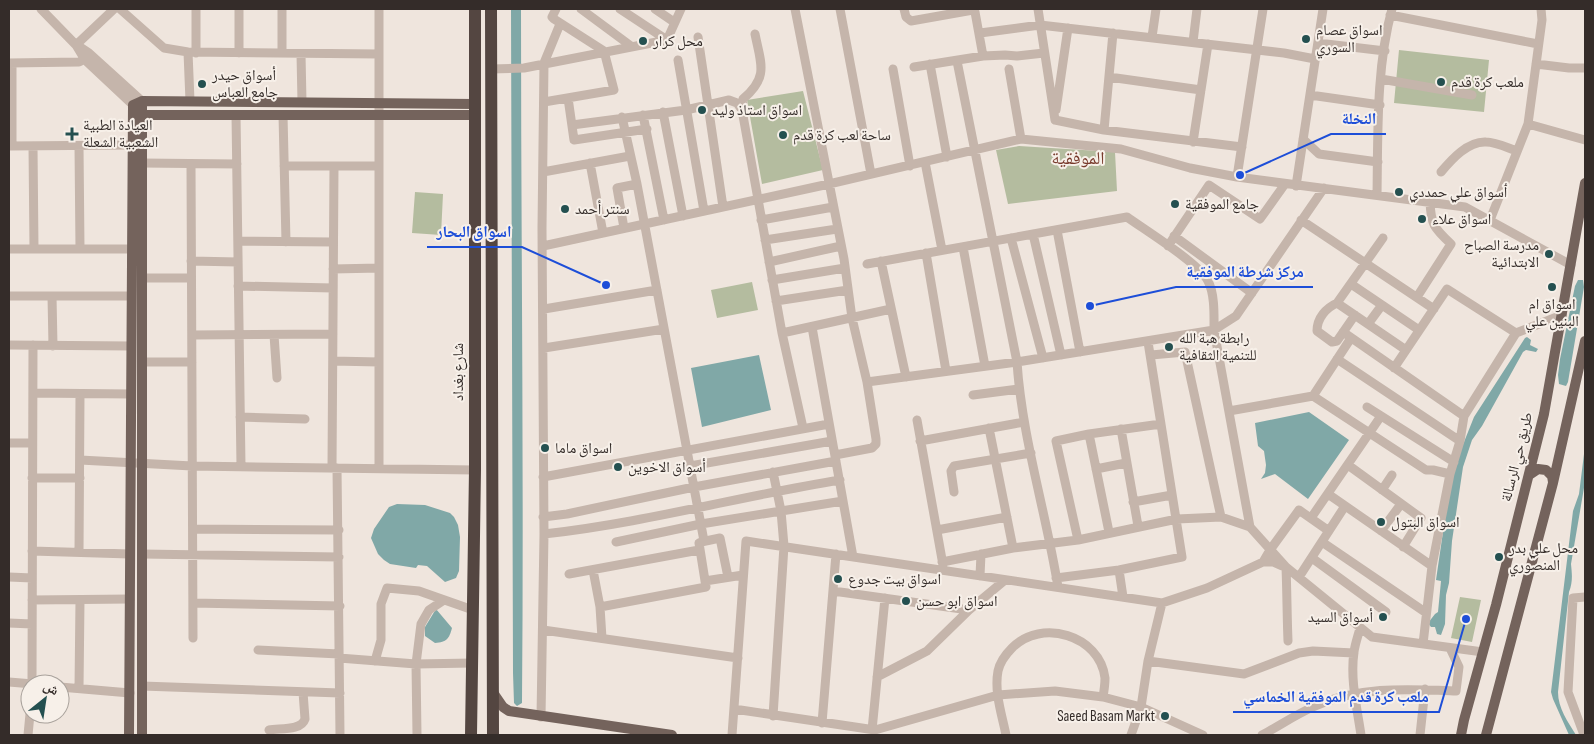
<svg xmlns="http://www.w3.org/2000/svg" width="1594" height="744" font-family="'Sofia Sans Condensed','Noto Naskh Arabic',sans-serif">
<style>
.green{fill:#b4bc9f}
.water{fill:#80a8a7}
.lines{fill:none;stroke-linecap:round;stroke-linejoin:round}
.minor{stroke:#c5b5ab;stroke-width:9}
.major{stroke:#74635c;stroke-width:10}
.highway{stroke:#544641;stroke-width:12}
.poi-dot{fill:#245050;stroke:#f7f0e9;stroke-width:2}
.labels{text-anchor:middle;dominant-baseline:central;stroke-width:4;stroke-linejoin:round;paint-order:stroke}
.poi-label{font-size:15px;fill:#342c29;stroke:#f7f0e9;text-anchor:start}
.street-label{font-size:15px;fill:#342c29;stroke:#f7f0e9}
.quarter-label{font-size:18px;fill:#783a2c;stroke:#f7f0e9}
.leader{fill:none;stroke:#1d4ed8;stroke-width:2}
.callout-dot{fill:#1d4ed8;stroke:#f7f0e9;stroke-width:2}
.callout-label{font-size:16px;text-anchor:middle;font-weight:bold;fill:#1d4ed8;stroke:#f7f0e9;stroke-width:4;stroke-linejoin:round;paint-order:stroke}
</style>
<rect width="100%" height="100%" fill="#efe5dd"/>
<path class="green" d="M1399,50l90,10 -5,52 -90,-9z
M803,91l20,79 -61,14 -15,-84z
M1019,146l96,6 2,39 -109,13 -12,-54z
M415,192l28,2 -2,41 -29,-2z
M752,282l6,28 -41,8 -6,-28z
M1460,597l21,3 -9,42 -21,-4z"/>
<path class="water" d="M511,9h10c0,231 3,463 1,694l-5,3 -3,-3 -1,-30z
M1578,280h5l1,7 -16,95 -2,4 -7,-2 -1,-9 2,-16 15,-73z
M1527,337l4,3 -1,5 8,4 -2,3 -10,-2 -3,2 -41,74 -10,14 -9,27 -11,74 -3,42 -3,12 -1,29 -4,11 -4,-1 -2,-7h-4l-3,-4 7,-9 3,-2 3,-31 -5,-1 14,-96 12,-37 12,-30 51,-79z
M759,355l12,55 -69,17 -11,-59z
M1309,412l40,28 -41,59 -33,-25 -14,5 4,-6 1,-8 -2,-14 -6,-5 -3,-23z
M1585,446v36l-14,82c1,10 2,18 -2,28l-11,100c0,16 10,30 18,43h-7l-16,-36 -2,-7 22,-181 6,-17z
M397,504l28,1 25,8 4,4 4,8 2,12 -1,34 -3,7 -11,4 -18,-16 -9,-1 -2,3 -26,-4 -6,-4 -6,-6 -7,-16 3,-9 15,-22z
M436,609l16,19c-3,11 -5,14 -17,15l-10,-7v-9z"/>
<g class="lines">
<path class="minor" d="M41,9l35,36 9,15 48,45
M120,9l44,39 24,4 191,2
M196,9v44
M282,9v44
M581,9l50,37
M620,9l47,31
M655,9l19,13
M795,9l49,250 8,59 15,64 9,57v5l-4,4 -37,7
M840,9l31,165
M904,9l2,8 5,4 62,-11 2,2 8,44
M1038,9l17,111
M1390,15l148,29
M980,33l60,-8 244,28 31,6
M755,34c6,30 14,43 -12,65l-1,11 40,223 21,95
M698,37l25,170
M1152,37l4,-28
M667,40l14,-31
M1193,42l4,-33
M1318,43l67,8
M76,45l38,-36
M77,45l12,8 53,48
M188,52l2,49
M239,53v-44
M301,54l1,48
M678,60l26,151
M957,61l60,301c5,76 29,150 41,225
M9,63l70,-1 10,-5
M930,64l17,93
M1536,64l33,4h16
M914,67l69,-11 22,-1 12,1 27,-3
M491,69l33,-1 143,-28
M893,69l17,97
M1009,69l12,70
M1109,77l92,13
M1381,79l91,16
M1310,95l70,10
M568,98l6,42 73,-11
M544,102l70,-12 -10,-39 -50,-32 -2,-2 4,-8
M1056,110l12,-82
M663,112l20,104
M236,115l5,351
M283,115l3,127
M643,115l21,105
M622,117l15,67 67,357
M1055,120l49,10 138,17
M1528,124l57,16
M572,125l114,-15 43,-10 8,3 5,7
M1104,130l9,-97
M1303,139l16,15 59,8
M1193,142l15,-98
M9,146l123,-1
M12,146v-83
M33,146l1,103
M79,146l1,103
M925,162l17,88
M142,163l95,1
M590,163l13,70
M191,164l2,474
M284,166h95
M543,172l87,-16
M1441,172c11,-13 27,-31 45,-30 10,0 22,6 31,9
M1237,177l26,-168
M1296,186l27,-177
M1377,195c1,-61 -1,-128 15,-186
M761,220l72,-13
M1301,220l133,89
M1490,220l38,-96 14,-104 -1,-11
M624,228l-7,-40 20,-4
M1057,230l23,122
M1033,234l28,121
M1174,236l78,57
M1011,238l32,120
M765,240l72,-11
M238,241l95,1
M543,246l286,-62 192,-45 100,10 69,19 47,9 228,30 106,58
M1168,246l41,-61 51,34 25,-35
M963,247l22,119
M9,249h122
M926,253l20,118
M191,261l47,1
M881,261l25,116
M769,262l72,-16
M867,264l260,-47c18,13 73,47 81,64 7,13 6,35 6,49l36,197 36,40 86,70 111,15
M333,269l46,-1
M142,278h49
M772,280l73,-12
M1351,284l68,46
M238,286l95,2
M9,296h122
M52,296l1,50
M1417,297l34,-53c-17,-16 -20,-19 -21,-42
M776,301l72,-11
M1337,303l69,47
M544,309l113,-19
M1355,315l-18,26 -5,1 -15,-11c0,-13 9,-23 20,-28l46,-65
M1368,324l14,-19
M812,327l41,230
M1343,332l121,84
M782,333l109,-24
M192,335l141,-1
M274,335l3,43
M9,345l122,1
M544,348l120,-19
M1151,355l34,-3 36,165
M1337,359l123,82
M333,361l46,1
M142,362h50
M1394,368l53,-79 69,44
M867,382l150,-20 197,-32 22,-14 88,-128
M33,393l98,1
M973,395l46,-6
M1313,396l38,-58
M1367,407l87,55
M1229,411l84,-15 113,74h7l17,4
M240,417l65,2
M917,420l26,145
M989,428l24,120
M1121,429l17,97
M1089,434l20,98
M920,441l104,-19
M9,443h23
M80,460l112,6 283,4
M1348,465l73,53 -18,29
M690,466l142,-25
M332,468l2,-302
M337,468l3,267
M379,468v-459
M1096,469l30,-6
M773,472l8,39 3,35 -11,170
M543,477l286,-53
M32,478h48
M1382,490l10,-15
M954,492l-3,-21 3,-5 77,-13
M1328,494l104,72
M1133,502l39,-7
M543,517l24,-3 127,-27 142,-26
M1311,518l70,-102
M193,529l146,1
M937,530l70,-13
M1381,531l20,-27
M544,534c100,-11 197,-38 296,-54
M1078,540l-22,-99 33,-7 72,-10
M616,542l85,-18 142,-23
M1322,542l103,70
M32,551l98,3
M79,552l1,-158
M142,554l197,3
M1312,558l74,54
M942,562l71,-14 65,-8 99,-21 44,-2 29,10
M1263,562l7,-12 29,-40 30,21
M1286,567c1,25 1,50 2,74
M593,570l7,37 2,31
M1119,570l4,27
M569,574l130,-24
M980,576l1,-22
M9,577l23,1
M1299,577l46,-71
M1056,578l63,-8 63,-13 -34,-215
M705,581l38,-6
M833,591l136,19
M32,600l98,-1
M193,603l147,3
M600,607l106,-20 -7,-44 2,-1 19,-4 8,39
M9,623l23,1
M1360,628c-2,8 -5,16 -6,24 -4,27 3,56 7,83
M543,630l195,28
M1423,644l9,-78 18,-92 10,-33 4,-25 52,-83 46,-18
M258,650l81,4
M339,658l77,6 56,-1
M375,661l6,-21v-36l6,-16 32,3 54,19
M1148,661l96,13 55,-21 14,-2 41,2
M877,677l50,-26 42,-41 36,-30
M9,682l24,2
M32,684l1,-339
M142,686l198,7
M60,687l70,6
M79,688l1,-88
M734,709l141,21 123,-35 57,-4 48,6 38,10 62,28
M541,717l3,-183 -2,-306 2,-165 16,-39
M822,723l14,-169
M269,730c11,-2 32,1 36,-11l-2,-27
M872,730l13,-132
M28,735l2,-21
M417,735l-1,-71 5,-40 8,-14 15,-10
M732,735l14,-194 416,62 45,-15 56,-26h10l9,4
M1006,735c-4,-20 -12,-43 -8,-64 2,-9 8,-17 14,-23 29,-30 88,-13 93,30 0,6 -1,13 -2,19
M1131,735l10,-28 7,-46 14,-58
M1262,735c17,-9 33,-20 51,-28 45,-21 94,-18 143,-16l3,-24 -9,-19
M1420,735l5,-46
M1584,735l-16,-43 5,-94 12,-1"/>
<path class="major" d="M138,115h337
M1529,475l9,-6 8,1 6,6 1,6
M492,691l11,16 6,4 163,24
M129,735l4,-630 9,-4 333,3
M142,735v-634
M1461,735l3,-15 32,-115 48,-191 41,-231
M1486,735l67,-252 32,-142"/>
<path class="highway" d="M491,9l2,726
M471,735l4,-265v-461"/>
</g>
<g class="poi-dot">
<circle cx="1306" cy="39" r="5"/>
<circle cx="643" cy="41" r="5"/>
<circle cx="1441" cy="82" r="5"/>
<circle cx="202" cy="84" r="5"/>
<circle cx="702" cy="110" r="5"/>
<path d="M69.5 126.5h5v5h5v5h-5v5h-5v-5h-5v-5h5z"/>
<circle cx="783" cy="135" r="5"/>
<circle cx="1399" cy="192" r="5"/>
<circle cx="1175" cy="204" r="5"/>
<circle cx="565" cy="209" r="5"/>
<circle cx="1422" cy="219" r="5"/>
<circle cx="1549" cy="254" r="5"/>
<circle cx="1552" cy="287" r="5"/>
<circle cx="1169" cy="347" r="5"/>
<circle cx="545" cy="448" r="5"/>
<circle cx="618" cy="467" r="5"/>
<circle cx="1381" cy="522" r="5"/>
<circle cx="1499" cy="557" r="5"/>
<circle cx="838" cy="579" r="5"/>
<circle cx="906" cy="601" r="5"/>
<circle cx="1383" cy="617" r="5"/>
<circle cx="1165" cy="716" r="5"/>
</g>
<g class="labels">
<g class="poi-label">
<text x="1316" y="30">اسواق عصام<tspan x="1316" dy="17">السوري</tspan></text>
<text x="653" y="41">محل كرار</text>
<text x="212" y="75">أسواق حيدر<tspan x="212" dy="17">جامع العباس</tspan></text>
<text x="1451" y="82">ملعب كرة قدم</text>
<text x="712" y="110">اسواق استاذ وليد</text>
<text x="83" y="125">العيادة الطبية<tspan x="83" dy="17">الشعبية الشعلة</tspan></text>
<text x="793" y="135">ساحة لعب كرة قدم</text>
<text x="1409" y="192">ٲسواق علي حمددي</text>
<text x="1185" y="204">جامع الموفقية</text>
<text x="575" y="209">سنتر أحمد</text>
<text x="1432" y="219">اسواق علاء</text>
<text x="1539" y="245" text-anchor="end">مدرسة الصباح<tspan x="1539" dy="17">الابتدائية</tspan></text>
<text x="1552" y="304" text-anchor="middle">اسواق ام<tspan x="1552" dy="17">البنين علي</tspan></text>
<text x="1179" y="338">رابطة هبة الله<tspan x="1179" dy="17">للتنمية الثقافية</tspan></text>
<text x="555" y="448">اسواق ماما</text>
<text x="628" y="467">أسواق الاخوين</text>
<text x="1391" y="522">اسواق البتول</text>
<text x="1509" y="548">محل علي بدر<tspan x="1509" dy="17">المنصوري</tspan></text>
<text x="848" y="579">اسواق بيت جدوع</text>
<text x="916" y="601">اسواق ابو حسن</text>
<text x="1373" y="617" text-anchor="end">أسواق السيد</text>
<text x="1155" y="716" text-anchor="end">Saeed Basam Markt</text>
</g>
<g class="street-label">
<text transform="translate(458 372) rotate(-90)">شارع بغداد</text>
<text transform="translate(1517 457) rotate(-76)">طريق حي الرسالة</text>
</g>
<g class="quarter-label">
<text x="1078" y="158">الموفقية</text>
</g>
</g>
<path class="leader" d="M1240 175L1331 134H1386M606 285L522 247H427M1090 306L1176 287H1313M1466 619L1439 712H1233"/>
<g class="callout-dot">
<circle cx="1240" cy="175" r="5"/>
<circle cx="606" cy="285" r="5"/>
<circle cx="1090" cy="306" r="5"/>
<circle cx="1466" cy="619" r="5"/>
</g>
<g class="callout-label">
<text x="1359" y="124">النخلة</text>
<text x="474" y="237">اسواق البحار</text>
<text x="1245" y="277">مركز شرطة الموفقية</text>
<text x="1336" y="702">ملعب كرة قدم الموفقية الخماسي</text>
</g>
<rect width="1594" height="744" fill="none" stroke="#342c29" stroke-width="20"/>
<g transform="translate(45 699) rotate(30)"><circle r="24" fill="#f7f0e9" stroke="#a9a29c"/>
<path d="M0-4L9 19L0 12L-9 19Z" fill="#245050"/>
<text y="-8" font-size="14" font-weight="bold" text-anchor="middle" fill="#342c29">ش</text>
</g>
</svg>
